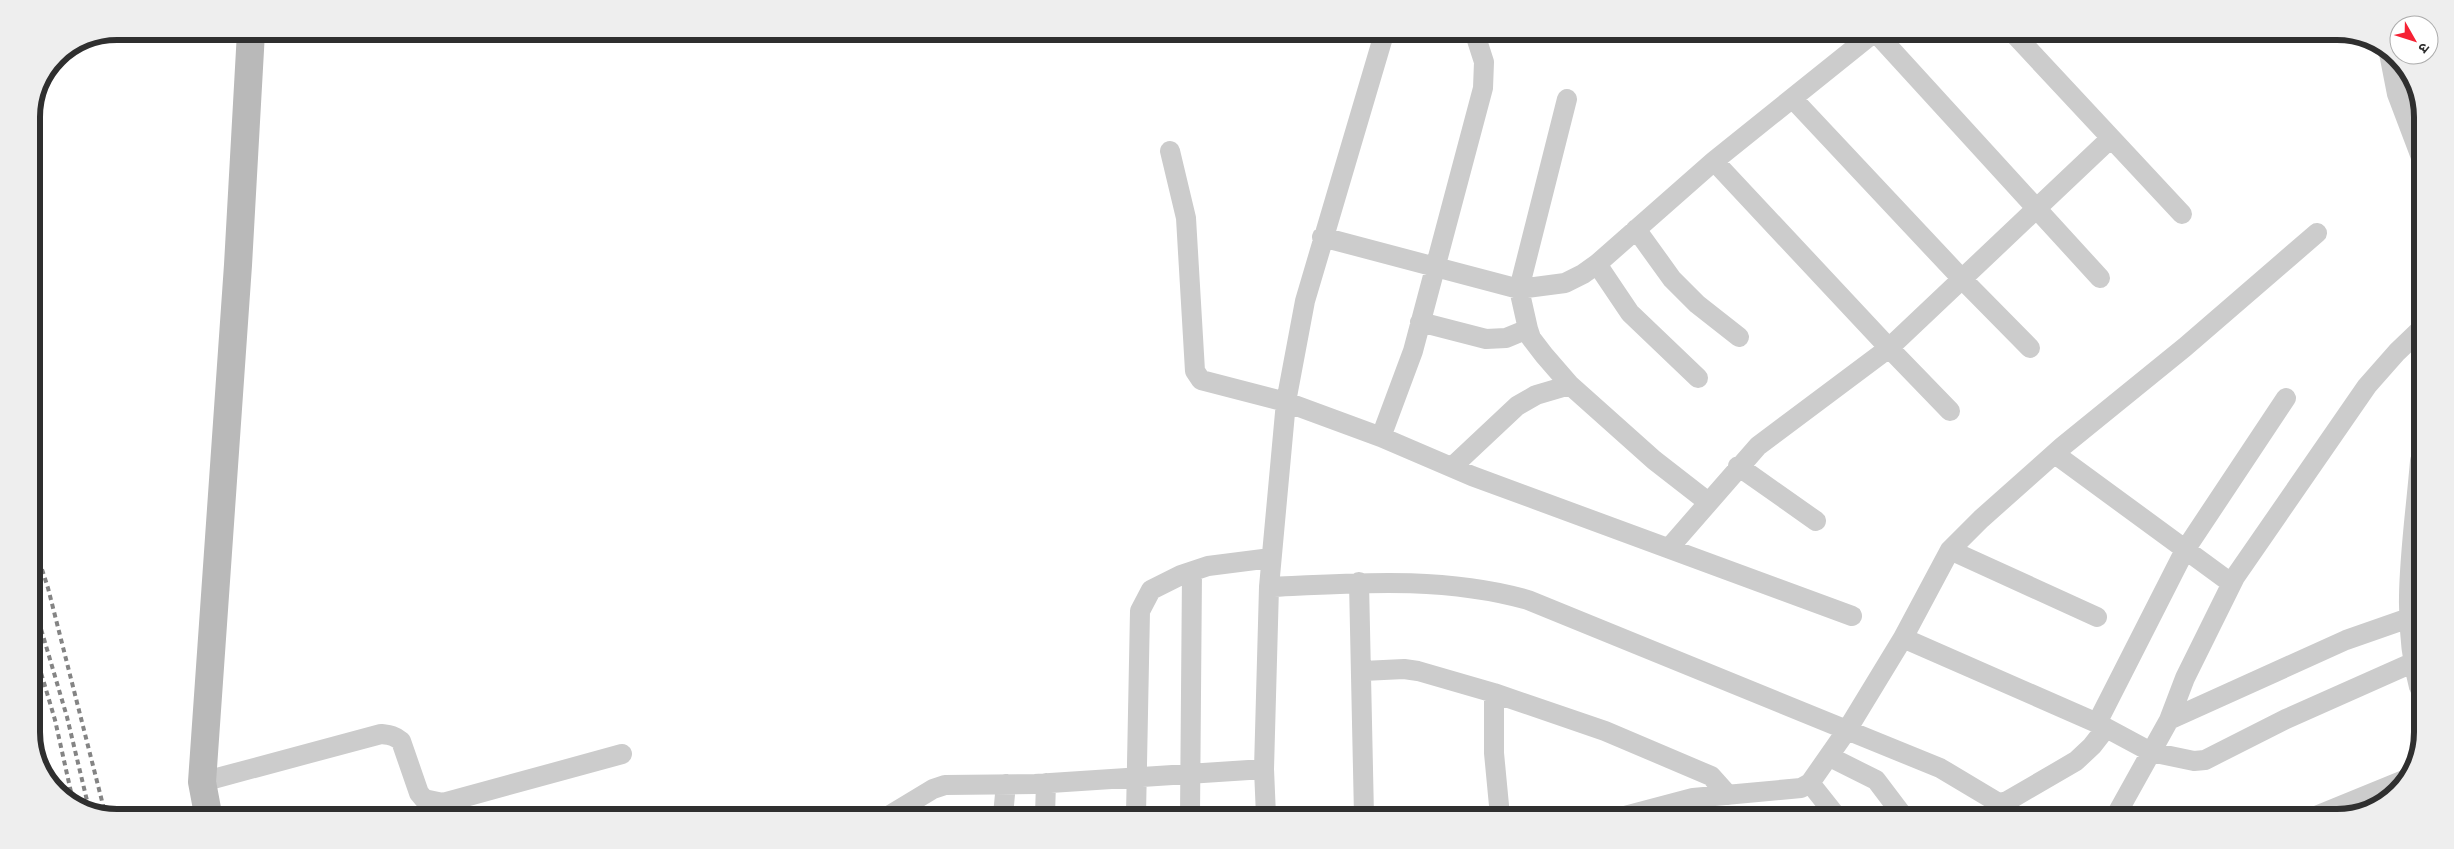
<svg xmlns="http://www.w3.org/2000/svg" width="2454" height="849" font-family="Cabin,'Noto Sans Devanagari',sans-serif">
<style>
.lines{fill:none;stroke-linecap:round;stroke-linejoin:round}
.street{stroke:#ccc;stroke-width:20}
.secondary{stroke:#b9b9b9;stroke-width:28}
.rail{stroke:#848484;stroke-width:4;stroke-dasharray:5 4;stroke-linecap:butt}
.rim{fill:none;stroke:#2f2f2f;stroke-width:6}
</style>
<rect width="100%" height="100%" fill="#fff"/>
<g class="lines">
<path class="street" d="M1878,35l222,243
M2015,35l167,179
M2389,53l8,41 25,66
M1567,99l-48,190 9,40 3,9 13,17 26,30 84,75 54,42
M1793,99l169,180 68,69
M1170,151l16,67 9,153 6,9 85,22 95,35 91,39 380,140
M1714,161l175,187 61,63
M1636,229l36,50 25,25 42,33
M1322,237l197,52 46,-6 18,-9 14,-10 117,-103 157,-126
M1597,264l33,49 68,65
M1420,322l66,17 20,-1 22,-9
M1381,437l32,-86 70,-263 1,-26 -9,-28
M2055,454l176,129
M1738,466l78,55
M1452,467l65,-61 19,-11 34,-10
M1669,548l89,-102 131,-98 222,-210
M1950,550l147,67
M1359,582l5,234
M1269,587c87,-4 174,-11 259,13l412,168 57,34 7,1 72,-42 16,-15 14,-18
M1903,638l194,85 54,29 43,9 11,-1 81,-41 126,-56
M1363,671l41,-2 14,2 76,22 111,38 106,45 17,19
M2419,687c-20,-74 -5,-151 1,-226
M1494,693v60l6,63
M2169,720l177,-80 63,-22
M2097,723l88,-173 101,-152
M1830,757l46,23 28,37
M202,782l179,-48c8,1 13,1 20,7l18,52 5,6 19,4 179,-49
M1810,783l27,34
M890,815l43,-26 12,-4 90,-1 229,-15
M1003,815l3,-31
M1045,815l1,-32
M1136,815l4,-204 11,-21 30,-15 27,-9 63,-8
M1190,815l2,-243
M1266,816l-2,-47 5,-182 17,-185 19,-101 79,-267
M1625,816l68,-18 108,-10 9,-5 37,-53 56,-92 47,-88 31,-31 82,-73 122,-99 132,-114
M2115,817l54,-97 16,-42 50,-101 132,-191 30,-34 24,-23
M2311,818l93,-38"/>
<path class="secondary" d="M208,814l-6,-32 36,-517 13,-233"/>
<path class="rail" d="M31,535l17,53 57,225
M31,595l36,122 23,96
M31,639l24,81 18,81"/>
</g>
<path d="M0 0H2454V849H0ZM117 40H2337A77 77 0 0 1 2414 117V732A77 77 0 0 1 2337 809H117A77 77 0 0 1 40 732V117A77 77 0 0 1 117 40Z" fill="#eee" fill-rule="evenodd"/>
<path class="rim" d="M117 40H2337A77 77 0 0 1 2414 117V732A77 77 0 0 1 2337 809H117A77 77 0 0 1 40 732V117A77 77 0 0 1 117 40Z"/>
<g transform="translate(2414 40) rotate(129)"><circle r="24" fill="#ffffff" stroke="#acacac"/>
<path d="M0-4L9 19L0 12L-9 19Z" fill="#f62134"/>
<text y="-8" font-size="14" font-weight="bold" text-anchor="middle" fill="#2f2f2f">उ</text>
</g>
</svg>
